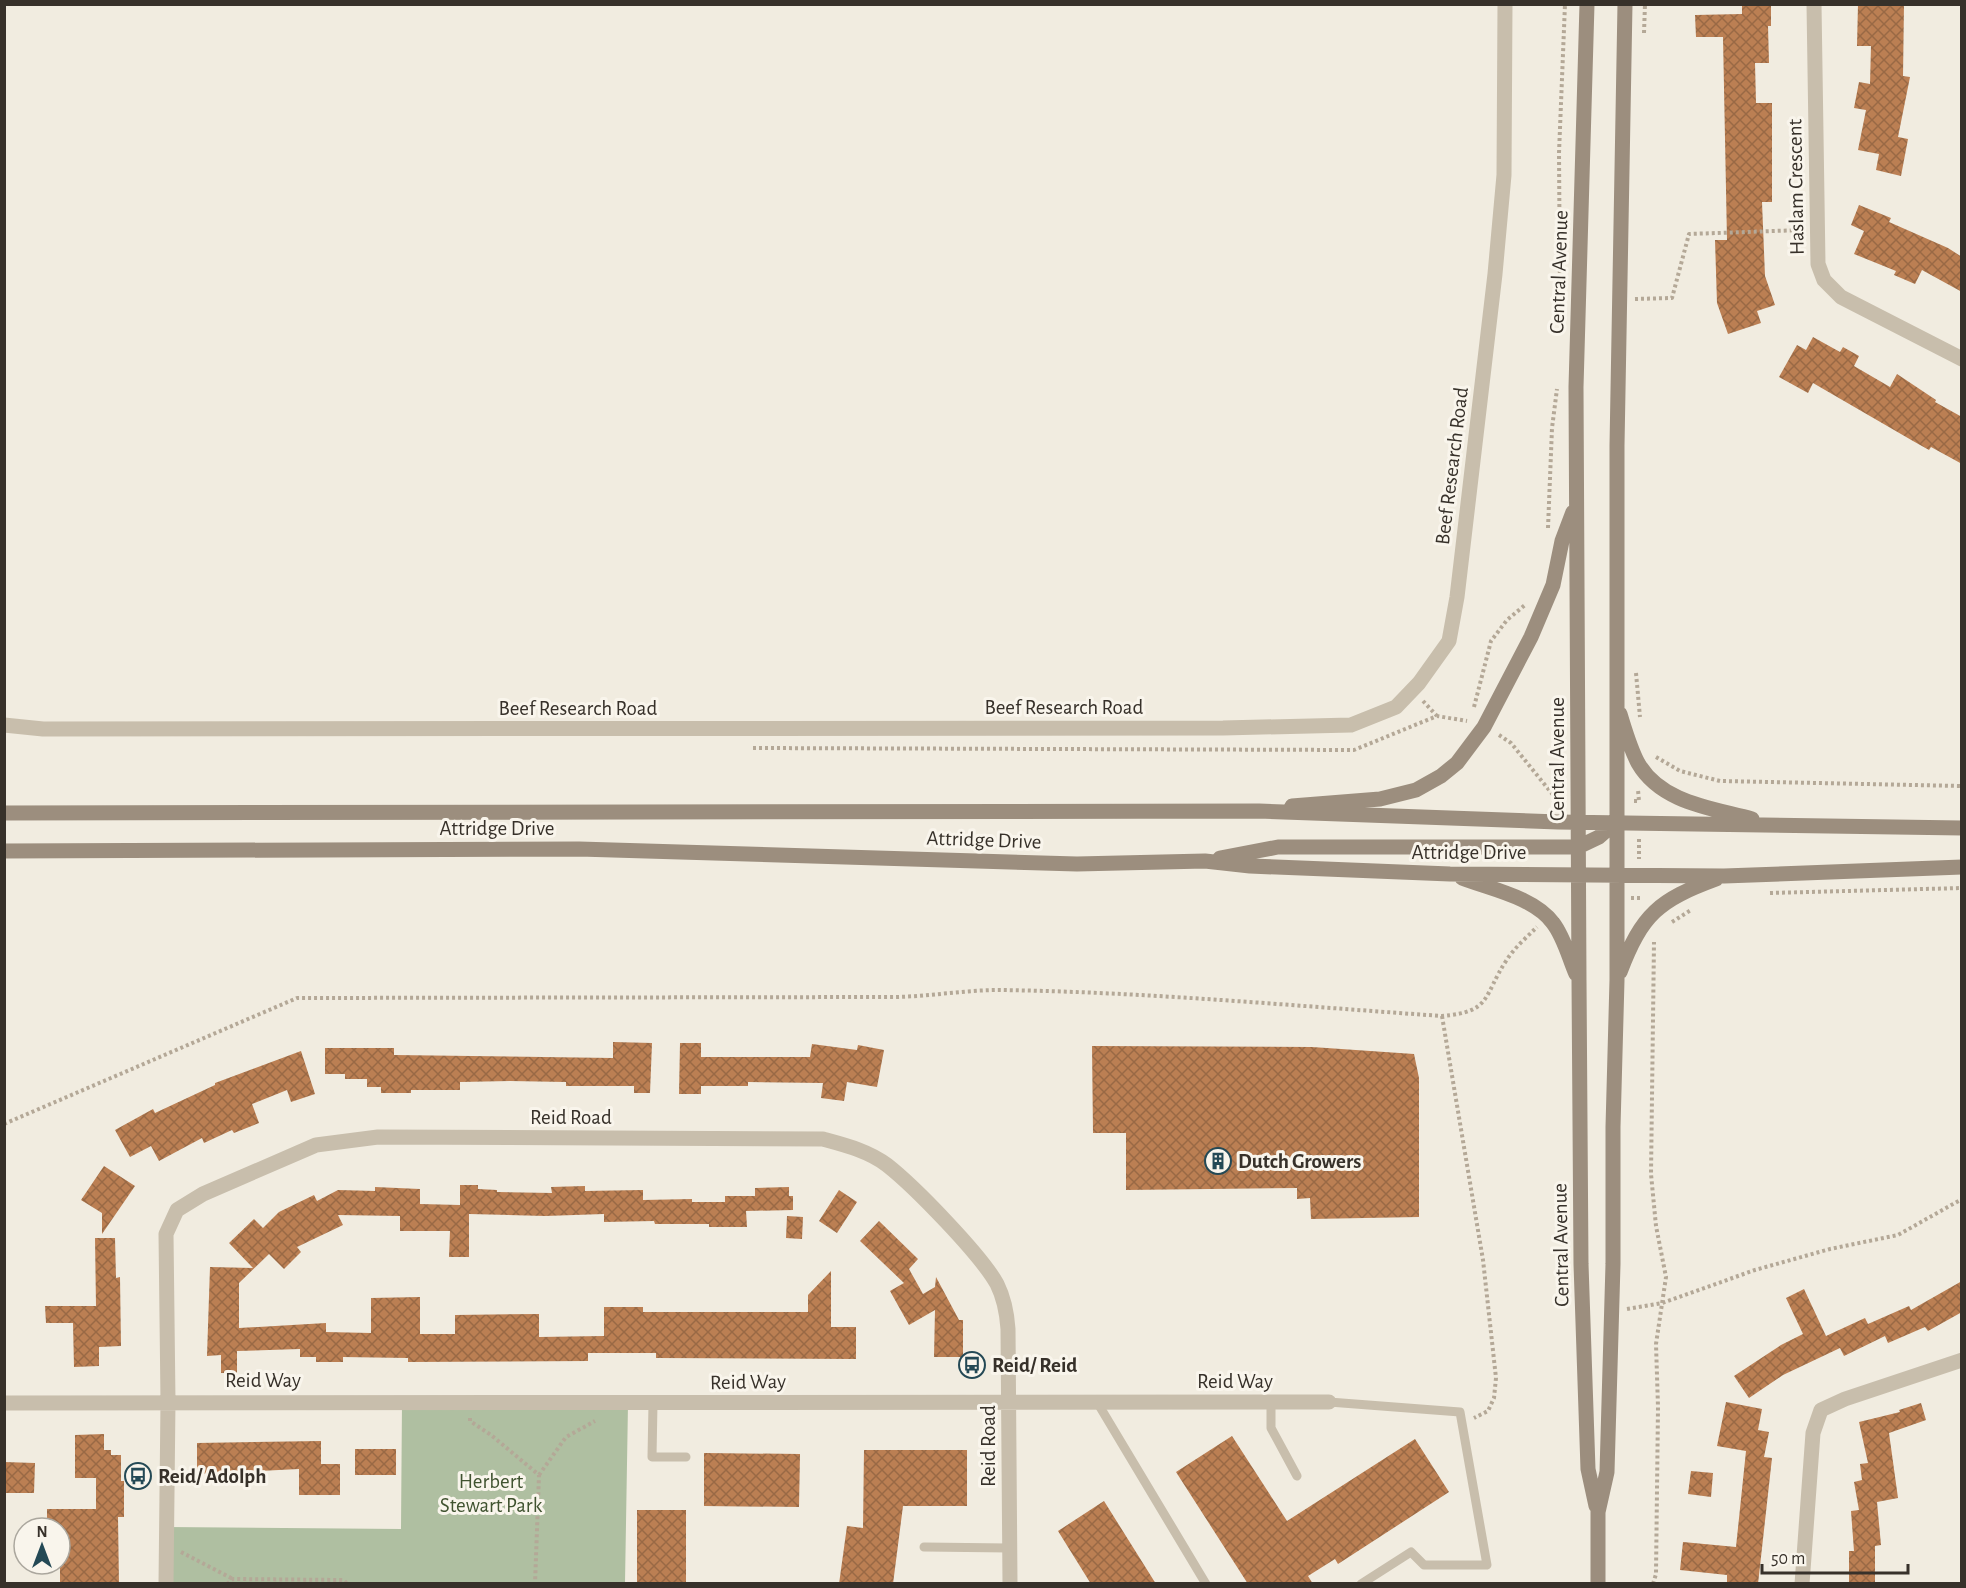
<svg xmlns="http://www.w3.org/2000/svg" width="1966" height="1588" font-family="'Alegreya Sans',sans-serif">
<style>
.green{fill:#afbfa1}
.building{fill:url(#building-cross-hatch)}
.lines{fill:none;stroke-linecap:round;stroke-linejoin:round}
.path{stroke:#b4a897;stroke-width:4;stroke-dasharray:3 3;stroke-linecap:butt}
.lane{stroke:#c8beac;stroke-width:9}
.street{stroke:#c8beac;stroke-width:15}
.secondary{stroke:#9c8e7e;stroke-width:15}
.labels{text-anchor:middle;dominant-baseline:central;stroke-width:6;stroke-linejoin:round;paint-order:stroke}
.street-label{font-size:21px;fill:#37312a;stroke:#f9f5ec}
.poi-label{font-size:21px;font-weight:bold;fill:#37312a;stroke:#f9f5ec;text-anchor:start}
.park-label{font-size:21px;fill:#405330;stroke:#f9f5ec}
</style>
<defs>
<pattern id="building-cross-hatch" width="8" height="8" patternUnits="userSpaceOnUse" patternTransform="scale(1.5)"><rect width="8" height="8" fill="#bb7f53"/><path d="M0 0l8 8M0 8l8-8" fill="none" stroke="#996945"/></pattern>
</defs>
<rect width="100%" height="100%" fill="#f1ece0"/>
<path class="green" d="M402,1402l226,2 -3,179 -459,1v-57l235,2z"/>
<path class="building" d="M1742,4h29v22h-3l1,37h-14l1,40h16v99h-10l3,74 10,29 -18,6 4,12 -33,11 -11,-31 -2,-63h12l-4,-203h-27l-1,-22 47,-1z
M1858,4h46l-1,72 7,1 -12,60 10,2 -7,37 -25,-6 3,-16 -21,-4 8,-40 -12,-2 5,-26 11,2 1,-38h-14z
M1859,205l32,13 -2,4 59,26 14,9v35l-40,-22 -7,14 -21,-9 2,-4 -42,-17 10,-23 -13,-6z
M1813,337l27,15 3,-5 16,9 -5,10 36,21 7,-13 39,26 -1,2 27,15v47l-31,-17 -2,3 -16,-9 -100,-58 -5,10 -29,-16 18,-32 9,5z
M613,1042l39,1 -2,50h-16v-7h-68v-4l-56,-1 -50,1v8h-49v3h-30v-6h-14v-8h-22v-5h-20v-26h69v7l219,3z
M680,1043h21v14h109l2,-13 45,6 1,-5 26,5 -7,37 -30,-5 -3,19 -23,-3 2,-15 -75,-1v4h-47v8h-22z
M1092,1046l220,1 102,7 5,24v139l-108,2 -1,-21 -13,1v-11l-171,2v-57h-33z
M301,1051l14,43 -24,8 -4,-12 -35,14 7,19 -25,10 -2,-3 -28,13 -2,-5 -43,23 -8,-15 -21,11 -15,-27 38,-21 2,4 60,-28v-2z
M104,1166l31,20 -33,48v-21l-21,-13z
M460,1185h18v4l19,1v2l55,1 -1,-6 34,-1v5l58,-1v10l49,-1v3h33v-6h30v-8l34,-1v9h4v14l-47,1 1,16h-38v-3h-54l-1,-3 -50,1v-8l-59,2 -76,-2v43h-20l1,-26h-50v-15l-62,-1 5,10 -46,22 4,5 -17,17 -15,-15 -30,29v45l87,-5v9l45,1v-35l49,-1v37h35v-19l84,-1v23l65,-1v-29h39v5h165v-17l23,-24v56h25v32l-200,-1v-5h-68v8l-180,1v-4l-65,-1v5h-27v-5h-16v-8l-63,2v22h-16v-18l-14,1 3,-89 43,1 -24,-25 25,-24 9,9 16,-16 35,-17 3,6 21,-11 37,1v-4l45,2v15l40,1z
M839,1190l18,12 -20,31 -18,-12z
M787,1216l16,1 -1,22 -16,-1z
M879,1221l39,38 -9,10 14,25 12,-7 1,-10 23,43h4v37h-29l1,-47 -26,15 -19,-34 14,-8 -44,-42z
M95,1238h20l1,40 4,-1 1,69 -22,1v19l-25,1 -1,-44h-27l-1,-17h51z
M1962,1281v31l-34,19 -3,-4 -37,16 -3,-7 -41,20 -4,-8 -57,27 -34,23 -15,-22 47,-31 22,-11 -17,-36 18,-9 22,47 39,-18 3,6 41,-18 2,4z
M1726,1402l36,7 -4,21 11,2 -5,25 8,1 -14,126h-31v-9l-47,-5 3,-28 53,5 10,-96 -29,-5z
M1921,1403l5,17 -37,13 9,65 -21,4 4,43 -6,1v38h-26v-33h5l-3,-40 8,-1 -5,-28 8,-2 -2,-16 8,-1 -9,-41 41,-10 -1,-2z
M104,1434v16h7v5h10v26h3v36h-6l1,67h-59v-56h-13v-19h49v-31h-21v-43z
M1232,1436l55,85 128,-82 34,53 -111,72 -3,-5 -27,17 5,8h-65l-72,-112z
M321,1441v23h19v31h-41v-26l-102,5v-31z
M355,1449h41v26h-41z
M864,1450h103v56h-64l-10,78h-54l8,-58 16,2z
M704,1453l96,1 -1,53 -95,-1z
M4,1462l31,1 -1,30h-30z
M1691,1471l22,2 -2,24 -23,-3z
M1104,1501l52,83h-65l-33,-53z
M637,1510h49v74h-49z"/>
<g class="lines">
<path class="path" d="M1644,33l1,-29
M1560,297l-1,-144 6,-149
M1635,299l37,-1 17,-64 113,-4
M1548,528l4,-100 5,-39
M1636,673l4,44
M1423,701l14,15
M1474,707l17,-66 16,-21 18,-15
M1499,735l12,8 47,58h5
M753,748l601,2 83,-34 30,5
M1656,757l24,14 40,10 242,5
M1634,801h5l-1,-11
M1639,839v20
M1770,893l192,-5
M1631,898h9
M1672,922l19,-12
M1442,1016l41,244 13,118 -2,20 -6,13 -14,7
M4,1124l293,-126 594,-1c36,0 72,-7 109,-7 147,2 295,16 442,26 50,-4 41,-20 64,-55 8,-13 21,-24 31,-34
M1627,1309l35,-6 93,-33 75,-21 68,-14 64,-36
M470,1418v3l21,14 48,40 -4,109
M539,1475l27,-38 29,-16
M181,1552l52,27
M227,1584l6,-5 111,1 3,4
M1653,1584l3,-10 2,-167 -2,-63 10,-67 -10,-51 -5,-52 3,-232"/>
<path class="lane" d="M1097,1402l109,182
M1271,1402v26l26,48
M1329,1402l131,10 27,153h-63l-13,-13 -50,32
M653,1404l-1,53h34
M924,1547l85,1"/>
<path class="street" d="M1814,4l4,260 6,16 17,17 121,62
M4,725l39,4 1180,-1 128,-3 45,-18 23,-24 30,-42 8,-44 38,-323 9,-99 1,-171
M4,1403l1325,-1
M166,1584l2,-183 -2,-167 11,-24 26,-16 113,-49 62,-8 445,2c22,6 46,12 64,26 28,22 94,90 110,119 7,14 10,30 11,45l2,255
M1802,1584l11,-151 8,-23 24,-11 117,-39"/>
<path class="secondary" d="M1587,4l-11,383 3,593 2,284 7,205 8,37
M1620,714c5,16 10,34 18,49 23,40 74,45 114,56
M1292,806l88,-7 36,-9 25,-14 16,-13 27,-36 47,-90 22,-52 9,-44 11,-29
M4,813l1255,-2 299,11 404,6
M4,851l575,-2 498,15 128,-3 45,5 200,8 274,2 238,-9
M1220,858l58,-11h300l21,-10 17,-15
M1462,878c28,11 72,19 91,45 11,14 16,35 23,51
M1620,972c22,-58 39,-72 96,-93
M1598,1584v-72l9,-40 6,-208v-137l4,-147v-534l8,-442"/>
</g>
<defs>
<symbol id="building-ring" viewBox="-11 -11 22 22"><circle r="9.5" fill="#f9f5ec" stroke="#244955" stroke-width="1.5"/><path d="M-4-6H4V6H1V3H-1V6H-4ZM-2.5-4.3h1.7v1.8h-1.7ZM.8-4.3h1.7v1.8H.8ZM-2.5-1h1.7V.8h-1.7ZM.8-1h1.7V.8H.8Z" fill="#244955"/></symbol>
<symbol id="bus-ring" viewBox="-11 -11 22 22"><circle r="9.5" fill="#f9f5ec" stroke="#244955" stroke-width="1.5"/><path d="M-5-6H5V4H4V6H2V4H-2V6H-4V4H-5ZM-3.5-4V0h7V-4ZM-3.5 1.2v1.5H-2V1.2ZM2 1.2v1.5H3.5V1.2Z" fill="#244955"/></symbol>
</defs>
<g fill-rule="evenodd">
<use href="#building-ring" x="1203" y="1146" width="30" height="30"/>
<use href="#bus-ring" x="957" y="1350" width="30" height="30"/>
<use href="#bus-ring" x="123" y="1461" width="30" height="30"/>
</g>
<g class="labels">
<g class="street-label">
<text transform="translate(1796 187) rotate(-91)">Haslam Crescent</text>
<text transform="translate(1559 272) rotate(-88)">Central Avenue</text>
<text transform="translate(1452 466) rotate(-83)">Beef Research Road</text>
<text x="1064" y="707">Beef Research Road</text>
<text x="578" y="708">Beef Research Road</text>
<text transform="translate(1557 759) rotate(-90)">Central Avenue</text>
<text x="497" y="828">Attridge Drive</text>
<text transform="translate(984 840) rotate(2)">Attridge Drive</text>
<text x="1469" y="852">Attridge Drive</text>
<text x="571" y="1117">Reid Road</text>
<text transform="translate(1561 1245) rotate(-91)">Central Avenue</text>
<text x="263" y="1380">Reid Way</text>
<text x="1235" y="1381">Reid Way</text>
<text transform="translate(748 1382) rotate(-1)">Reid Way</text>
<text transform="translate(988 1446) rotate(-90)">Reid Road</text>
</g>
<g class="poi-label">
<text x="1238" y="1161">Dutch Growers</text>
<text x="992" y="1365">Reid/ Reid</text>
<text x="158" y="1476">Reid/ Adolph</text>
</g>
<g class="park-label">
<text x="491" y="1481">Herbert<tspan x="491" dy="24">Stewart Park</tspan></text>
</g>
</g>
<rect width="1966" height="1588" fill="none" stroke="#37312a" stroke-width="12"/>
<g transform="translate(42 1546)"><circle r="28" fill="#f9f5ec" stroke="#aba79e" stroke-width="1.5"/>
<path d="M0-4.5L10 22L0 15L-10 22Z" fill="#244955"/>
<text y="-9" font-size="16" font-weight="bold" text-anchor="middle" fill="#37312a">N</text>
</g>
<path d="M1762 1564v9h146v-9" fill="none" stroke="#37312a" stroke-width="3"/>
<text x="1771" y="1564" font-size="18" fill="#37312a" stroke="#f9f5ec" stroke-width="4.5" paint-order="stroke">50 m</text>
</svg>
